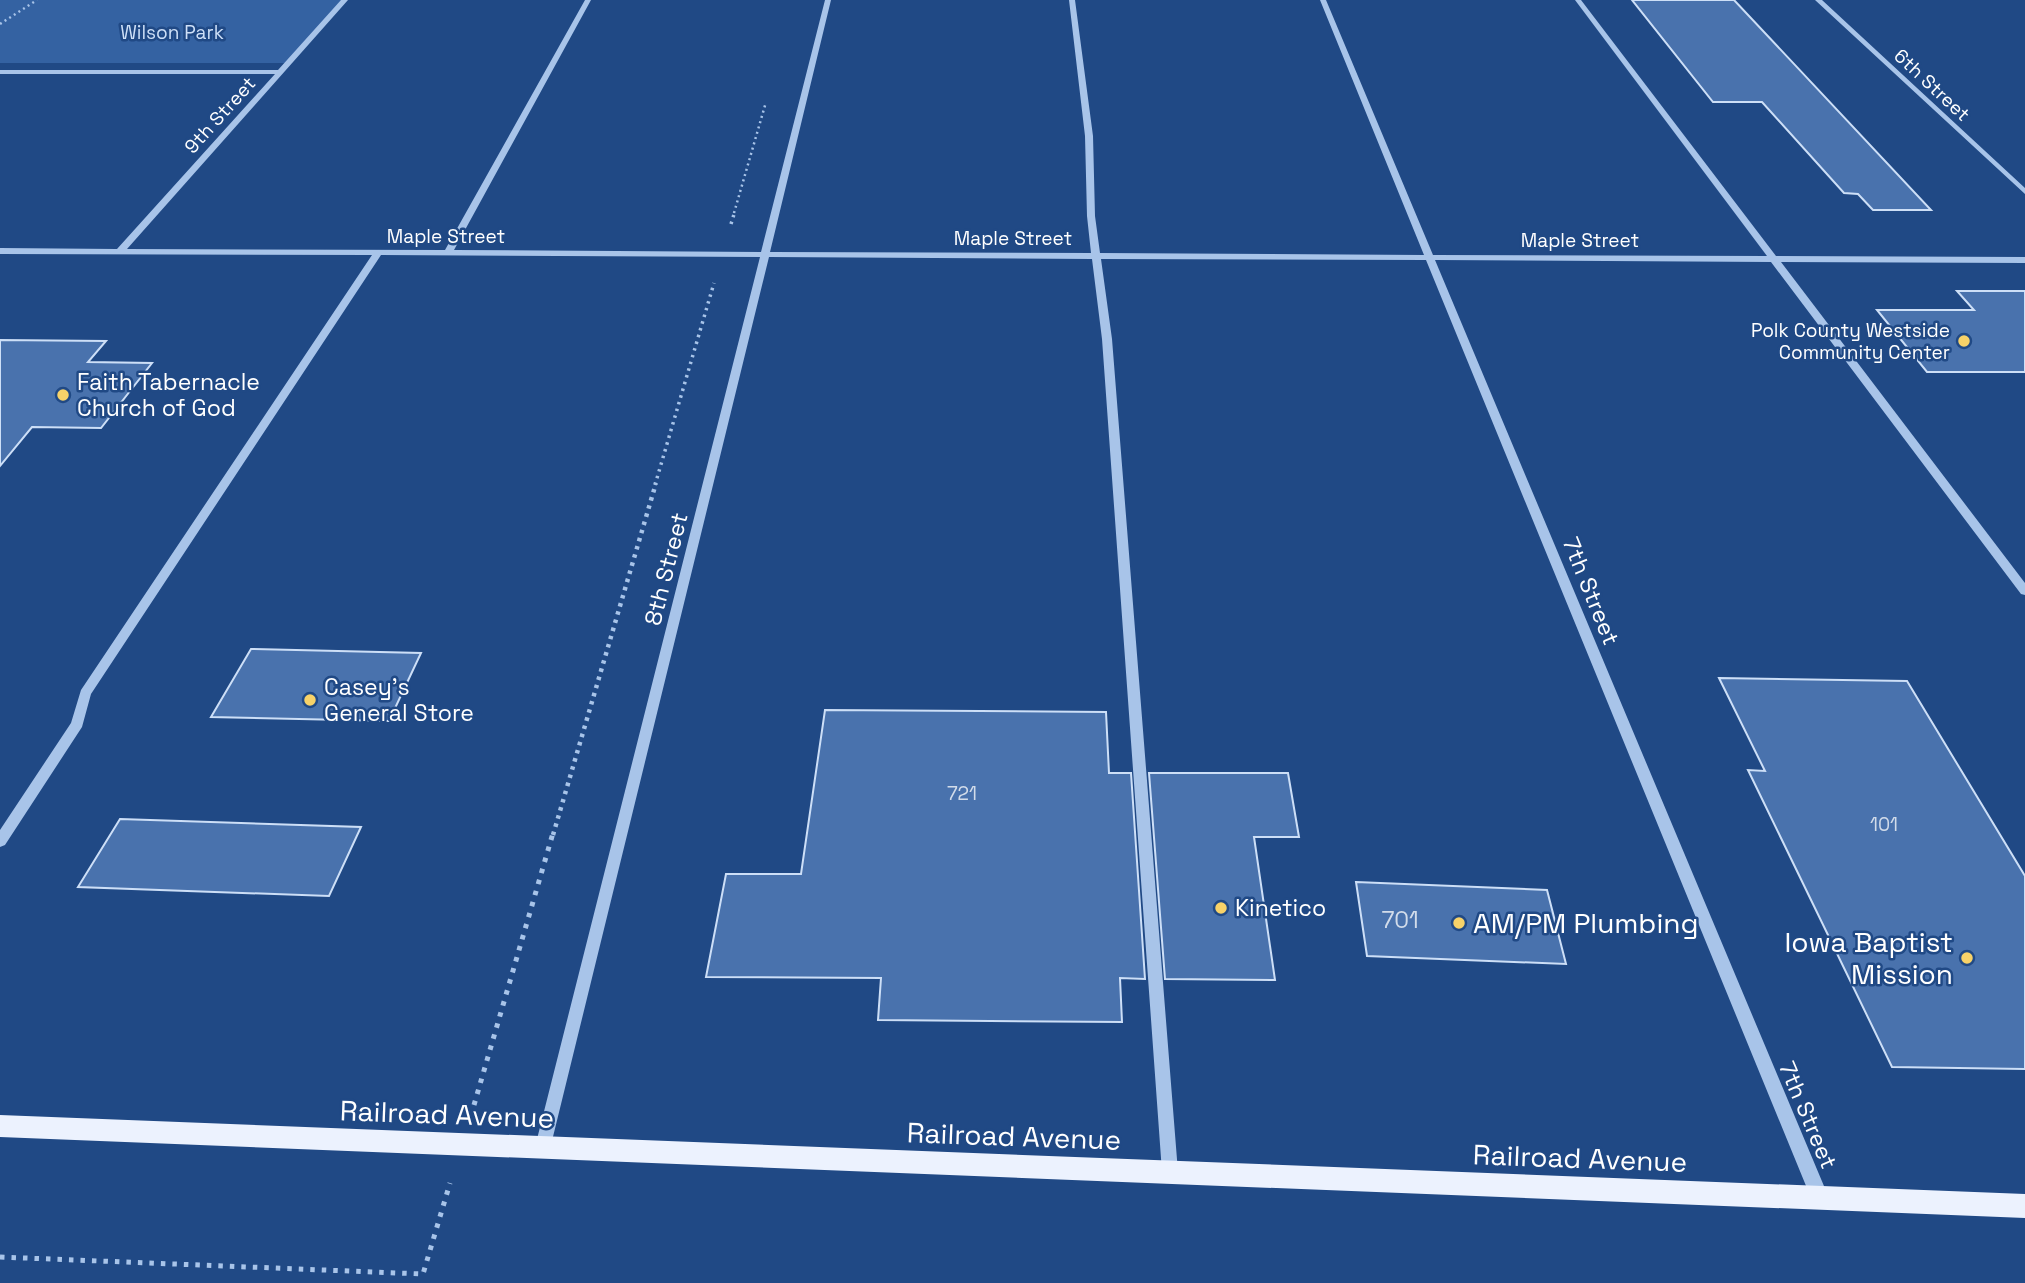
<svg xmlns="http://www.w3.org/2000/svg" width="2025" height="1283" font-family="'Space Grotesk',sans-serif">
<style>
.green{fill:#3462a2}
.building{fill:#4972ad;stroke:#cddff7;stroke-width:2}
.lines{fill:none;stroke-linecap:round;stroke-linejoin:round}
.path-far3{stroke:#a8c4e9;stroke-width:2.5;stroke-dasharray:2 3.5;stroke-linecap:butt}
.path-far2{stroke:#a8c4e9;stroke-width:3.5;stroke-dasharray:2.5 4.5;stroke-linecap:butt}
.path-far1{stroke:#a8c4e9;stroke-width:4.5;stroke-dasharray:3.5 5;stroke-linecap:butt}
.path{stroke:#a8c4e9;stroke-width:5;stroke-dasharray:4.5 7;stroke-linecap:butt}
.minor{fill:#a8c4e9;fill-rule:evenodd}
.major{fill:#ecf2fe;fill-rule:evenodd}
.poi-dot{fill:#f7d269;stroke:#204985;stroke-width:2.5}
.labels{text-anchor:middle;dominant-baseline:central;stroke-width:5;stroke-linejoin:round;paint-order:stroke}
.far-park-label{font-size:19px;fill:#cddff7;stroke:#204985}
.far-street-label{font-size:19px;fill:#fff;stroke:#204985}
.far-poi-label{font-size:19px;fill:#fff;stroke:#204985;text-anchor:end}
.number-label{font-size:19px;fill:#d2dcea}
.poi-label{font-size:23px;fill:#fff;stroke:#204985;text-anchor:start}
.street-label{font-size:23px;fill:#fff;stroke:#204985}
.near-number-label{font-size:23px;fill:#d2dcea}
.near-poi-label{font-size:28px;fill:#fff;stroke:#204985;text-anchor:start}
.near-street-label{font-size:28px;fill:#fff;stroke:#204985}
</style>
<rect width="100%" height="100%" fill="#204985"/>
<path class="green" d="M0,0h345l-57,63h-288z"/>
<path class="building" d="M1632,0h102l197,210h-58l-15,-16 -14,-1 -82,-91h-49z
M1957,291h68v81h-98l-50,-62h97z
M0,340l106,1 -18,21 64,1 -51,65 -69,-1 -32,39z
M251,649l170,4 -32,68 -178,-4z
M1719,678l188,3 118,195v193l-133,-2 -144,-297 17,1z
M825,710l281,2 3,61h22l14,206 -25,-1 2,44 -244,-2 3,-42 -175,-1 20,-103h75z
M1149,773h139l11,64h-45l21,143 -110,-1z
M120,819l241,8 -32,69 -251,-9z
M1356,882l191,8 19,74 -199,-8z"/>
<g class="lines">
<path class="path-far3" d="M0,24l37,-24
M734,213l32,-111"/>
<path class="path-far2" d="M731,224l4,-13
M655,485l59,-202"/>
<path class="path-far1" d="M553,835l103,-352"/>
<path class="path" d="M474,1105l79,-272
M0,1257l423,17 27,-91"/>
<path class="minor" d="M341,0h7l-221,249 318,1 140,-250h6l-137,250 307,2 64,-252h6l-61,252 321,1 -4,-37 -2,-80 -16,-136h6l18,136 2,80 5,37 324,2 -104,-255h6l107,255 334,1 -192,-256h6l195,256 249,1v6l-244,-1 244,321v12l-4,-1 -250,-332 -336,-2 394,938 -3,6 -6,2 -6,-2 -3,-6 -385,-938 -325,-1 11,80 66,833 -2,6 -6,2 -6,-2 -2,-6 -60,-833 -10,-80 -323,-2 -220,896 -6,2 -6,-2 -2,-6 225,-890 -379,-2 -290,439 -9,33 -77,118 -5,2v-17l71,-107 10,-33 291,-435 -372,-1v-6l117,1 158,-175h-275v-4h278z
M1815,0h7l203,188v6z"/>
<path class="major" d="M0,1115l2025,79v24l-2025,-81z"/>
</g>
<g class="poi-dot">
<circle cx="1964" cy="341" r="7"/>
<circle cx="63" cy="395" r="7"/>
<circle cx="310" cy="700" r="7"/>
<circle cx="1221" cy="908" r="7"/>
<circle cx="1459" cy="923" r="7"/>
<circle cx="1967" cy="958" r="7"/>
</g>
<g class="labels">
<g class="far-park-label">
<text x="172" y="32">Wilson Park</text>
</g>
<g class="far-street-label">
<text transform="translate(1932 85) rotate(43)">6th Street</text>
<text transform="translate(220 115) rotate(-48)">9th Street</text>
<text x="446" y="236">Maple Street</text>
<text x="1013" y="238">Maple Street</text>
<text x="1580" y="240">Maple Street</text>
</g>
<g class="far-poi-label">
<text x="1950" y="330">Polk County Westside<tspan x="1950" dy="22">Community Center</tspan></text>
</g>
<g class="number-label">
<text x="962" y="793">721</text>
<text x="1884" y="824">101</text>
</g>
<g class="poi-label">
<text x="77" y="382">Faith Tabernacle<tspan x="77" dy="26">Church of God</tspan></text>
<text x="324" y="687">Casey's<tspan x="324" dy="26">General Store</tspan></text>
<text x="1235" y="908">Kinetico</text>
</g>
<g class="street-label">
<text transform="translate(666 569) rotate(-76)">8th Street</text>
<text transform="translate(1591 591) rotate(68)">7th Street</text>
<text transform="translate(1808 1115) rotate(67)">7th Street</text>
</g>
<g class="near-number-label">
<text x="1400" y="920">701</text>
</g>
<g class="near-poi-label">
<text x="1473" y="923">AM/PM Plumbing</text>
<text x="1953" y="942" text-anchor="end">Iowa Baptist<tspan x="1953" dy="32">Mission</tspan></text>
</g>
<g class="near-street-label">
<text transform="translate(447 1114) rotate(2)">Railroad Avenue</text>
<text transform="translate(1014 1136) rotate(2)">Railroad Avenue</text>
<text transform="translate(1580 1158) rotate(2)">Railroad Avenue</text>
</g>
</g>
</svg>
